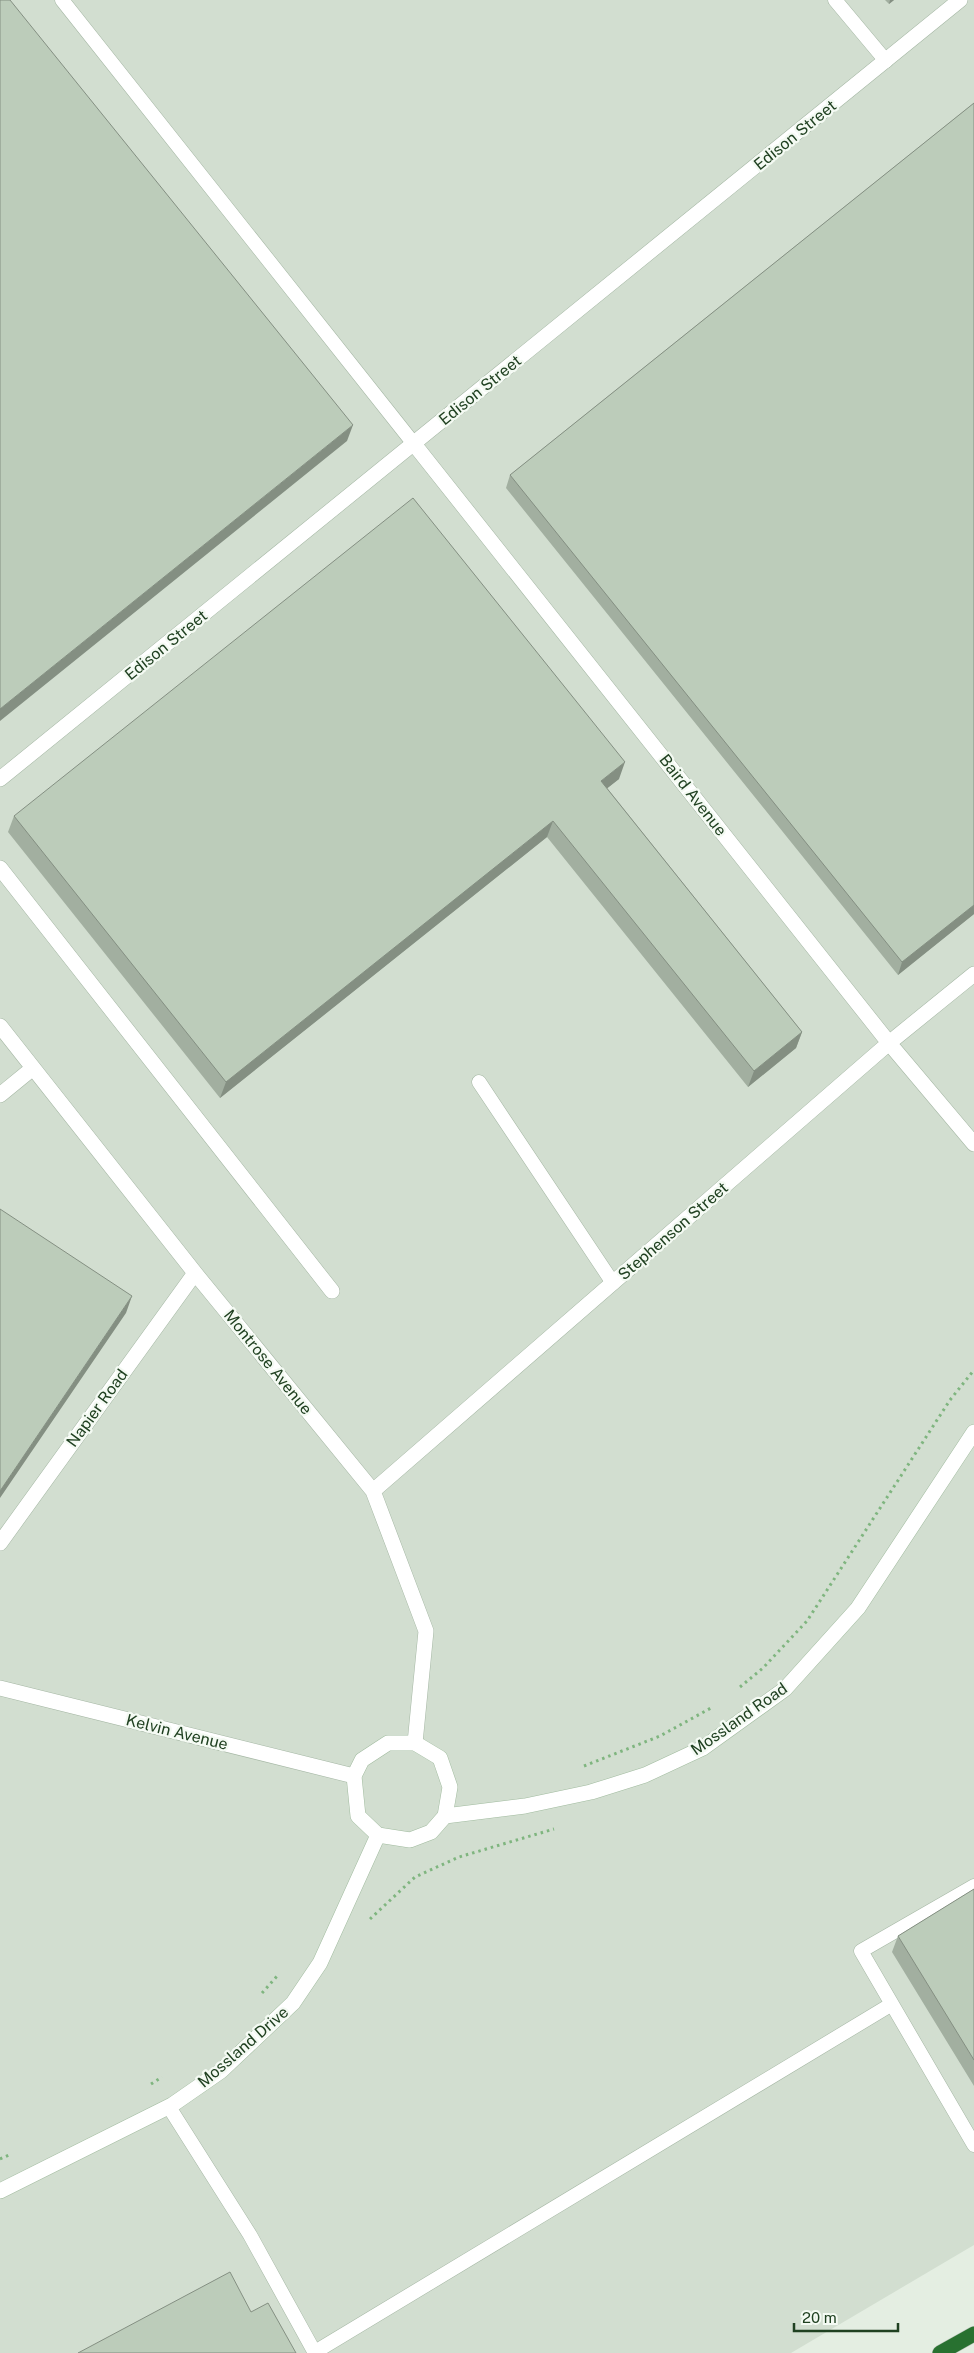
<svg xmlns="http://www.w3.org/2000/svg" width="974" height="2353" font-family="'Public Sans',sans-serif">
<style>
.built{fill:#d2ded0}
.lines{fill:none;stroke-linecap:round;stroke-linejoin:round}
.lane-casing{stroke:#a5b7a4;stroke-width:15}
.street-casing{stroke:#a5b7a4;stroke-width:16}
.secondary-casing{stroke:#a1bb9f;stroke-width:16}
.highway-casing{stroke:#c1cac1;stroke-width:16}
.path{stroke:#7fb57f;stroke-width:3;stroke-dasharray:2.5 4;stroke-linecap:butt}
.lane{stroke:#fff;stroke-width:14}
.street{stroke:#fff;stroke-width:15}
.secondary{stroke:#fff;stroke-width:15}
.highway{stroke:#287130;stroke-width:15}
.wall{fill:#a2afa0}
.shaded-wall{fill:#848f82}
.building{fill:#bcccba;stroke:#848f82}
.labels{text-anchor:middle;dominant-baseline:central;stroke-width:4.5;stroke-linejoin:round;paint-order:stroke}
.street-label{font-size:16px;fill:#204121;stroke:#f4faf3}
</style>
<rect width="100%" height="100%" fill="#e4eee2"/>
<path class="built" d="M0,0h974v2245l-183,108h-791z"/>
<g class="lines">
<defs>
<path id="lane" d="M62,0l352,444
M835,0l51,61
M479,1082l134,201
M974,1886l-113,65 113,194
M169,2107l81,128 65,118
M315,2352l577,-348"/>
<path id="street" d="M414,444l475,599 85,101
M0,779l960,-779
M0,868l332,423
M0,1026l195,247 178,218 53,140 -11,112
M0,1095l33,-27
M373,1491l516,-448 85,-69
M0,1543l195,-270
M0,1688l354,88"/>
<path id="secondary" d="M388,1743h27l25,15 10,29 -5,29 -14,16 -21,8 -32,-5 -20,-19 -4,-40 8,-16z
M445,1816l80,-10 66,-14 54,-17 58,-27 82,-59 73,-81 116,-176
M0,2191l172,-86 49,-34 72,-68 27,-40 58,-128"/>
<path id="highway" d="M940,2353l34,-19"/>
</defs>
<use href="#lane" class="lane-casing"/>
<use href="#street" class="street-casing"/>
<use href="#secondary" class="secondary-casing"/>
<use href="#highway" class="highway-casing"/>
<path class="path" d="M740,1687l23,-19 44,-47 143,-221 24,-30
M584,1766l76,-30 51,-28
M370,1919l45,-42 44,-20 95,-28
M262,1993l16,-18
M151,2084l11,-7
M0,2159l9,-4"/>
<use href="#lane" class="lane"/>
<use href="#street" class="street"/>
<use href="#secondary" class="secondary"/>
<use href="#highway" class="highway"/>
</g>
<path class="wall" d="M885,0h9l-5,4z
M974,103v811l-76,61 -392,-487 4,-13z
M619,779l-12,9 195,244 -6,16 -48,39 -201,-250 -327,261 -212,-266 6,-16z
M974,1889v197l-82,-134 6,-16z"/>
<path class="shaded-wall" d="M890,0h4l-5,4z
M353,425l-6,16 -347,280v-12z
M625,762l-6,17 -24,19 6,-17z
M553,821l-6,16 -327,261 6,-16z
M974,905v9l-76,61 4,-13z
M802,1032l-6,16 -48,39 6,-16z
M132,1296l-6,17 -126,185v-7z"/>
<path class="building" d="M0,0h10l343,425 -353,284z
M974,103v802l-72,57 -392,-487z
M413,498l212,264 -24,19 201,251 -48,39 -201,-250 -327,261 -212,-266z
M0,1209l132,87 -132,195z
M974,1889v171l-76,-124z
M230,2272l21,40 17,-9 28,50h-218z"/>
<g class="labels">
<g class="street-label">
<text transform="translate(795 135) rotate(-39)">Edison Street</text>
<text transform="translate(480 390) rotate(-39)">Edison Street</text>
<text transform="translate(166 645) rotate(-39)">Edison Street</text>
<text transform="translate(693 795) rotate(52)">Baird Avenue</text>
<text transform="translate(673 1231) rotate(-41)">Stephenson Street</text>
<text transform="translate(268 1362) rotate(51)">Montrose Avenue</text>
<text transform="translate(97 1408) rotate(-54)">Napier Road</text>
<text transform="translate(739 1719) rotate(-35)">Mossland Road</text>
<text transform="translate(177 1732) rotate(14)">Kelvin Avenue</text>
<text transform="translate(243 2047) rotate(-41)">Mossland Drive</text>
</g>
</g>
<path d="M794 2323v8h104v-8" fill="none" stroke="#204121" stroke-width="2.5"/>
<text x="802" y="2323" font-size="15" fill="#204121" stroke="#f4faf3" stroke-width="4" paint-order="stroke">20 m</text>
</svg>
